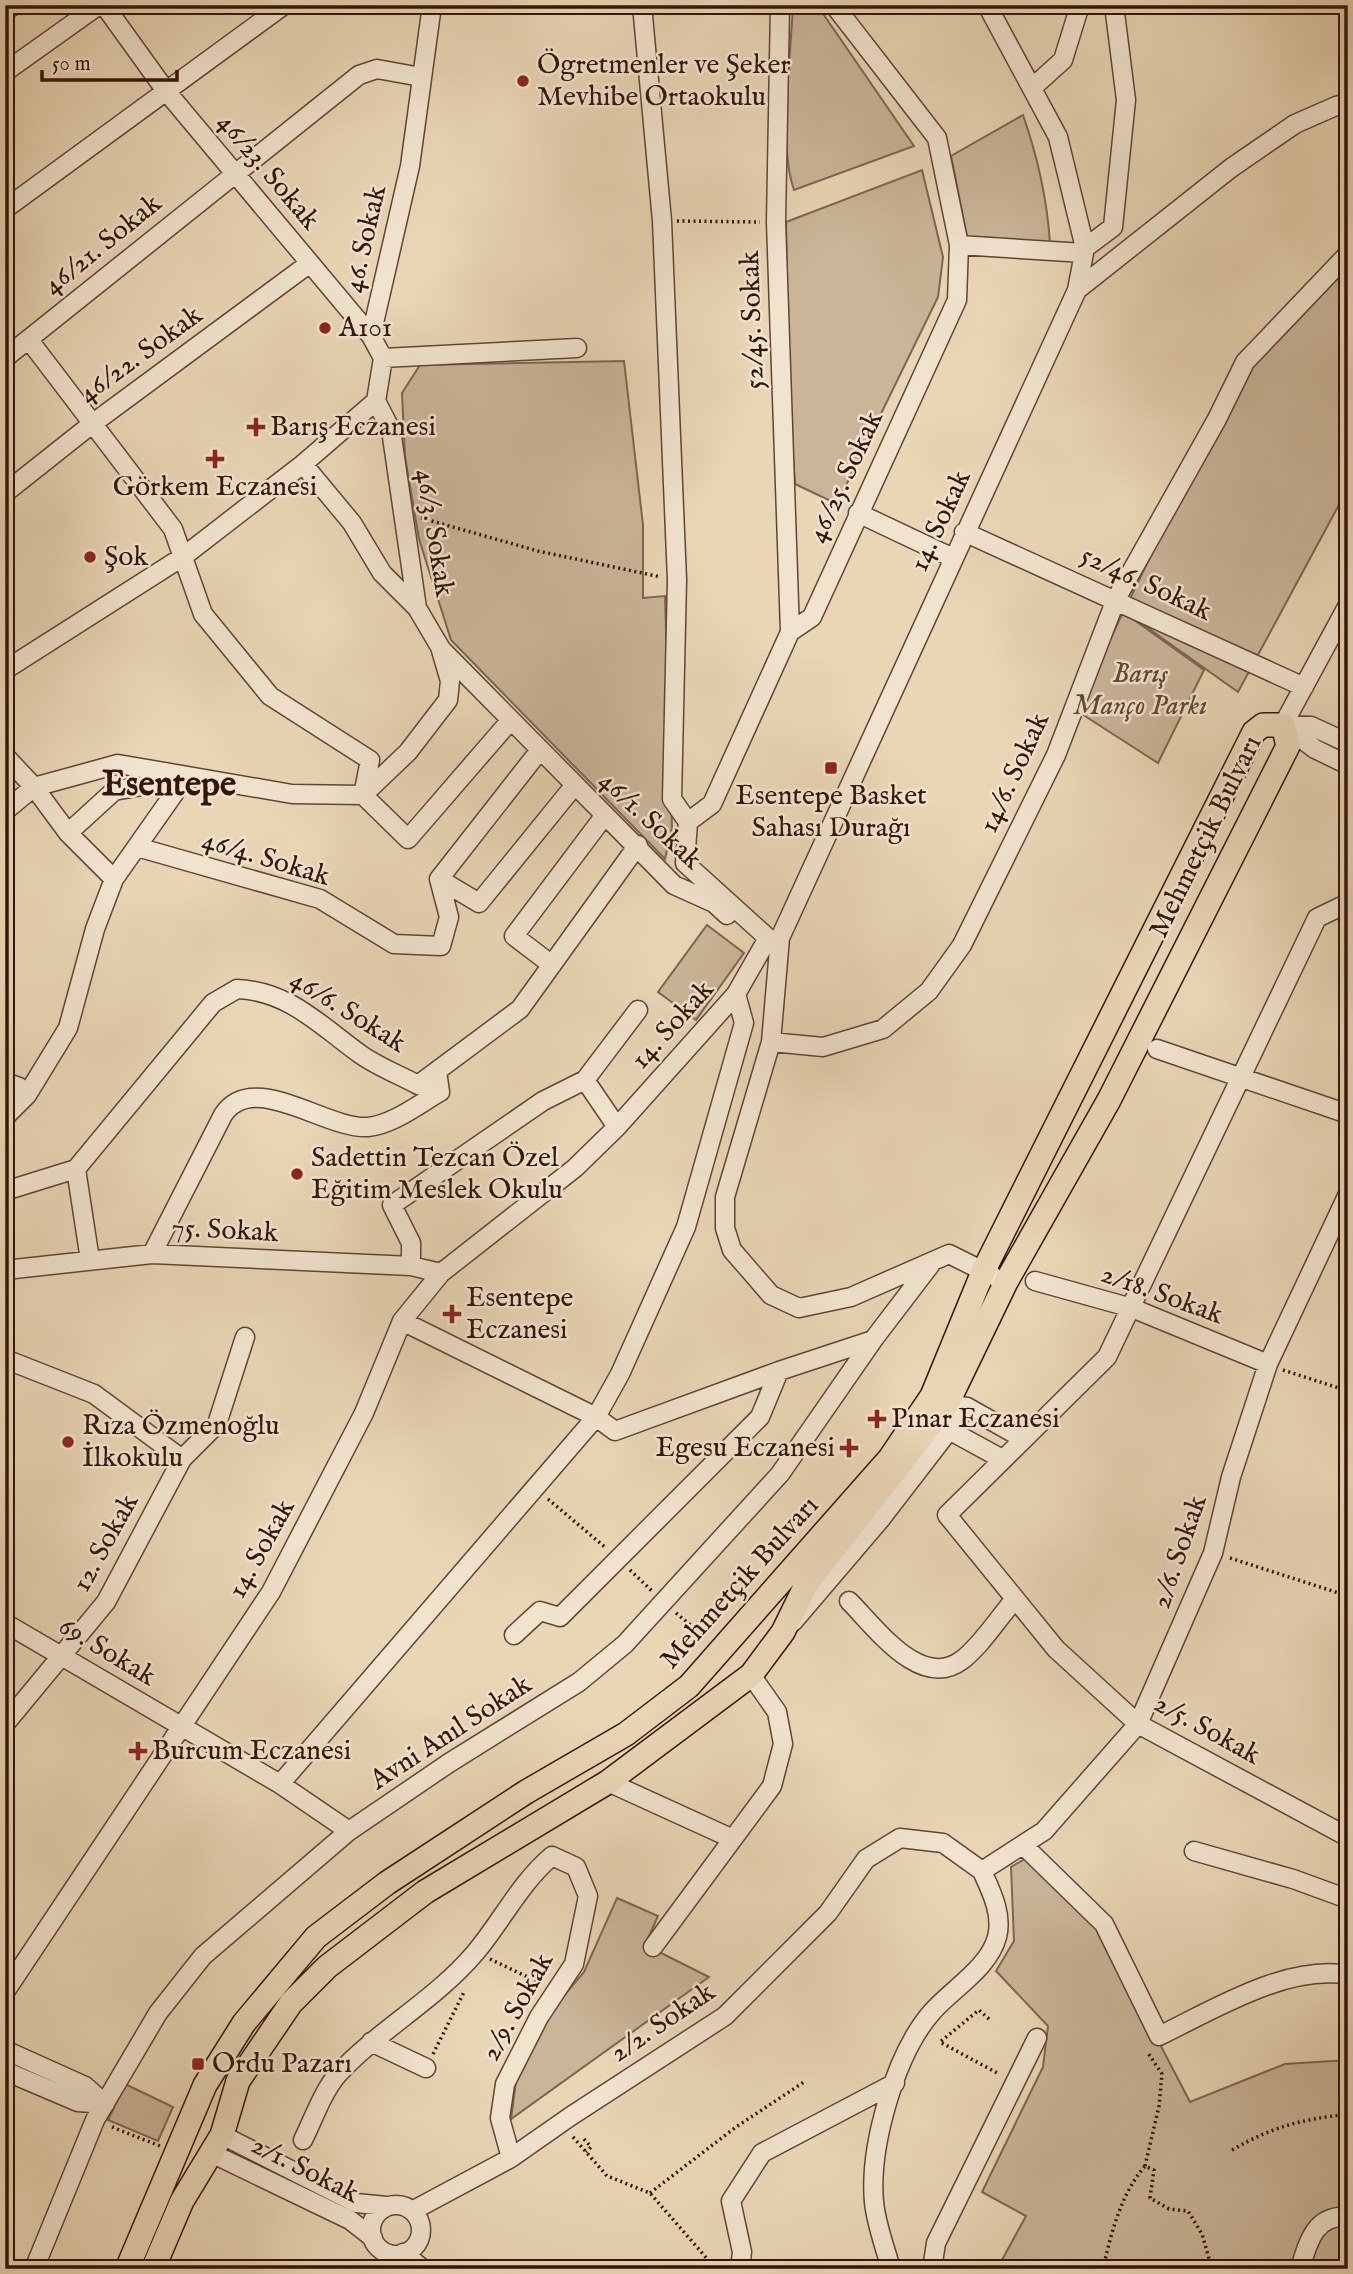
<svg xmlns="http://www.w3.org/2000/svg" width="1353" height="2274" font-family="'IM FELL English',serif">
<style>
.green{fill:#cab598;stroke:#7e6550;stroke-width:2}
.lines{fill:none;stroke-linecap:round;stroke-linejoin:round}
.minor-casing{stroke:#604534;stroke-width:21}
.major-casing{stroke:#331509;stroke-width:26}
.path{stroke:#331509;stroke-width:3.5;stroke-dasharray:2 3.5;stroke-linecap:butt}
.minor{stroke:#f1e4cf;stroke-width:18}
.major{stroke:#e9d6b5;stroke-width:23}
.poi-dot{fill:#8f2418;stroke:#f1e4cf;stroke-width:2.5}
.labels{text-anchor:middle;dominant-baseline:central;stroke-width:5;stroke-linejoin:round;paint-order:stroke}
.poi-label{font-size:28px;fill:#331509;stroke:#f1e4cf;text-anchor:start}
.street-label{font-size:28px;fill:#331509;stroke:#f1e4cf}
.park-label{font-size:28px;font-style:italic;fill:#604534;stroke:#f1e4cf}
.district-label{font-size:35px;font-weight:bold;fill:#331509;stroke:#f1e4cf}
</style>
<rect width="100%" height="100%" fill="#e9d6b5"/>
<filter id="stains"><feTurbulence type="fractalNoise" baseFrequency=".00286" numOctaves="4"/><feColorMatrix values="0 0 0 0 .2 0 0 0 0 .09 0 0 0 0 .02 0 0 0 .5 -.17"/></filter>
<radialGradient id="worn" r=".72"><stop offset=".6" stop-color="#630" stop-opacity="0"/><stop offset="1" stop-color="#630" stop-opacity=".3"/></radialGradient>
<path class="green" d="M793,5h24l97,141 -120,44c-16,-44 -3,-135 -1,-185z
M1023,115c15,43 24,83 27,128l-82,-1 -17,-86z
M922,170l21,87 -5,40 -101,207 -42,-20 -6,-86 -3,-176z
M1348,259v229l-110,204 -114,-81 93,-192 31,-54z
M624,361l19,164v73l22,-2 7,232 -7,31 -214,-219 -32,-101 -14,-82 -3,-64 18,-28z
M1123,612l81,58 -46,93 -81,-52z
M707,925l37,28 -48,67 -38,-28z
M1028,1857l71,70 91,175 95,-38 63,-4v209h-351l29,-53 -44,-24 61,-125 5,-41 -52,-55 18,-30 -3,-74z
M617,1898l41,18 -13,29 64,32 -198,142 5,-38 35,-70 33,-39z
M125,2084l48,23 -15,34 -50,-21z"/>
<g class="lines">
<defs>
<path id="minor" d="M104,5l62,86 205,245
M642,5l20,216 15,359 -5,219 16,23
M780,5l-4,217 14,410
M987,5l71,132 27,111 -8,42
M5,10l10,-5
M5,72l94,-67
M1032,88l31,-28 17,-55
M5,209l279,-204
M959,245l125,8
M1085,248l28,-21 13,-127 -12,-95
M29,340l144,189 30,85 67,82 100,64 -7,35 45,44 102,-118
M5,358l354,-283 18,-6 44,8
M383,358l194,-10
M303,464l49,59 30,50 35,35
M5,493l87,-69 218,-161
M858,513l95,45
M964,532l340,155
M442,650l232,235 40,18 13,12
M5,670l179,-114 119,-92 73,-63 7,-43 -12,-22 39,-170 22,-161
M1283,725l65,-120
M1283,725l32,24 33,16
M1283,725l28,1 37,17
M5,756l29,31 34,46 46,46
M5,811l29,-24 84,-23 174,30 71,1 45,-43 40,-52 2,-19 -10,-34 -23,-39 -26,-178 -15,-29
M68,833l46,-42 61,-11
M137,847l183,52 74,45 47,2 8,-29 -10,-38 40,24 95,-117
M439,879l101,-129
M768,938l-83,-75 3,-41 24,-18 78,-172 22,-15 145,-317 2,-55 -22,-107 -103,-133
M552,965l-38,-29 91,-121
M736,994l8,29 -58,204 -66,147 -24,43 19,14 164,-60
M771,1042l52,5 60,-18 46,-38 33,-46 94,-190 60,-156 101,-180 28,-57 103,-108
M1157,1049l191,65
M585,1080l32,47
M5,1082l14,5 8,8
M5,1117l22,-22 41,-67 27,-99 19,-50 71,-101
M76,1169l14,91
M5,1191l71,-22 137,-166 24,-14c52,2 84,37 123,65 18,13 40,21 58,31l102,-76 118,-164
M152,1254l71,-139c30,-46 103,15 145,12 24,-2 51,-23 72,-35l-3,-21
M411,1266v-23l-19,-38 151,-104 42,-21 53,-70
M5,1270l147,-16 259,12 30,7
M993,1276l-44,-22 -98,43 -52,11 -28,-13 -39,-45 -7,-22v-31l46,-155 9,-104 297,-648 154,-122 64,-44 41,-18 12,-3
M1035,1281l97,27 136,56
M5,1359l89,35 88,65
M938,1399l9,5 20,3 57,32 83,-82 210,-439 31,-15
M949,1430l53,29
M1024,1439l-77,76 109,134 82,75 210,113
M849,1601c27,27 72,90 113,59 18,-13 38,-44 53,-61
M793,1622l87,-102 87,-113
M5,1623l275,161
M514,1635l26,-24 20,6 200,-200 19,-46 94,-31
M5,1724l101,-122 76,-143 35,-35 28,-87
M608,1782l125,57
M349,1831l-69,-47 316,-367 -194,-96
M1023,1845l81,79 55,112c54,-26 128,-72 189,-61
M1194,1851l99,28 55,20
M982,1871l62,-40 94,-107 75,-171 18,-76 37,-113 80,-170
M653,1947l119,-161 11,-42 -6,-32 -26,-37
M5,1992l266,-400 93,-179 38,-92 39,-48 134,-105 42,-41 119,-133 32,-56
M371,2042l55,26
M5,2050l80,36 20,18
M5,2071l73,31 27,2
M222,2135l134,68 30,3
M303,2140c10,-20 20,-49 35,-66 42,-45 97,-74 137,-121 27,-32 45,-70 77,-97l24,11 12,29 -14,68 -35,53 -34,67 -5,34 11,40
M211,2153l139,67 23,18
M371 2230a25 25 0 1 1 50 0a25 25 0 1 1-50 0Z
M412,2211l99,-53 60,-42 154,-100 103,-103 38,-54 34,-21 43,5 39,28
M403,2253l20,16
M34,2269l61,-149 63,-107 45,-57 146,-125 100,-68 130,-81 46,-38 155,-170 93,-134 58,-76
M740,2269l2,-17 -11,-51 31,-48 133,-70
M891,2269c-6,-22 -15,-45 -17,-67 -5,-55 21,-148 58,-190 20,-23 57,-44 65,-75 6,-23 -6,-46 -15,-66
M932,2269l4,-26 101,-205
M1300,2269c8,-27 15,-55 48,-52"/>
<path id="major" d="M127,2269l78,-184 39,-62 72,-86 71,-54 139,-91 100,-58 63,-48 201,-228 42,-62 51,-124 271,-540 9,-7h20l5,21 -179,354 -103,182 -59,122 -140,179 -24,49 -32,43 -143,107 -183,110 -98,75 -36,36 -53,78 -16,54 -40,66 -29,68"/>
</defs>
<use href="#minor" class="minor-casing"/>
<use href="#major" class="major-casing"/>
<path class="path" d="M677,221l83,1
M421,518l117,33 123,26
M1283,1370l65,21
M548,1499l58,49
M1230,1558l118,38
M630,1570l22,21
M676,1613l29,24
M490,1959l50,24
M989,2019l-10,-9 -39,32 59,32
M433,2054l31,-62
M112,2127l48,19
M573,2137l34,39 43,17 66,76
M584,2139l7,8 -5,5
M1232,2150c42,-24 68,-30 116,-36
M1145,2166l14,-60 3,-32 -14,-21
M650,2193l86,-66 68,-45
M1103,2269c8,-36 18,-75 42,-103l9,4 -4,28 19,11 19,2 14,23 10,35"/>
<use href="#minor" class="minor"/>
<use href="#major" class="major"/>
</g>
<g class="poi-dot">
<circle cx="523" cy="81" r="7"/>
<circle cx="325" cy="328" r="7"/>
<path d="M252.5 416.5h7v7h7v7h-7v7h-7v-7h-7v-7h7z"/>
<path d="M211.5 448.5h7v7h7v7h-7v7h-7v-7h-7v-7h7z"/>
<circle cx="90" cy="557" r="7"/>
<rect x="824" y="761" width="14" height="14" rx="3.5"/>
<circle cx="297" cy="1174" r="7"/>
<path d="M448.5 1303.5h7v7h7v7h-7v7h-7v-7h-7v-7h7z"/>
<path d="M873.5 1408.5h7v7h7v7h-7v7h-7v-7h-7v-7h7z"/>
<circle cx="68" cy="1442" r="7"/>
<path d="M845.5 1437.5h7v7h7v7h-7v7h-7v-7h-7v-7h7z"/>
<path d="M134.5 1740.5h7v7h7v7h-7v7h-7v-7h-7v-7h7z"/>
<rect x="191" y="2057" width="14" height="14" rx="3.5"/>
</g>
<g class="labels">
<g class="poi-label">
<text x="537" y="65">Ögretmenler ve Şeker<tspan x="537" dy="32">Mevhibe Ortaokulu</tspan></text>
<text x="339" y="328">A101</text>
<text x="270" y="427">Barış Eczanesi</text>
<text x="215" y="487" text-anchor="middle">Görkem Eczanesi</text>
<text x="104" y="557">Şok</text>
<text x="831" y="796" text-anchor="middle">Esentepe Basket<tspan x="831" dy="32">Sahası Durağı</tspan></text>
<text x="311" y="1158">Sadettin Tezcan Özel<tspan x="311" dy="32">Eğitim Meslek Okulu</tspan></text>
<text x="466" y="1298">Esentepe<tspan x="466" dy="32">Eczanesi</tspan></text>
<text x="891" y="1419">Pınar Eczanesi</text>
<text x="82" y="1426">Rıza Özmenoğlu<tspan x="82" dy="32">İlkokulu</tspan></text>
<text x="835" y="1448" text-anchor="end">Egesu Eczanesi</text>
<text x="152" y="1751">Burcum Eczanesi</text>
<text x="212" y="2064">Ordu Pazarı</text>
</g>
<g class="street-label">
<text transform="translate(268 172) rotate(50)">46/23. Sokak</text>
<text transform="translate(366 239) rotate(-77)">46. Sokak</text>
<text transform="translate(103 245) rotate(-39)">46/21. Sokak</text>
<text transform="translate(753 320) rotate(-92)">52/45. Sokak</text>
<text transform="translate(141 355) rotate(-36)">46/22. Sokak</text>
<text transform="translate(846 477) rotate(-65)">46/25. Sokak</text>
<text transform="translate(941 521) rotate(-65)">14. Sokak</text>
<text transform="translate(434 533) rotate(81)">46/3. Sokak</text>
<text transform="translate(1146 584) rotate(25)">52/46. Sokak</text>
<text transform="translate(1015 773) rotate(-65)">14/6. Sokak</text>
<text transform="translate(650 821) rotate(43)">46/1. Sokak</text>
<text transform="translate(1206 837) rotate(-64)">Mehmetçik Bulvarı</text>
<text transform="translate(266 859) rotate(17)">46/4. Sokak</text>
<text transform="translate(348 1012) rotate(32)">46/6. Sokak</text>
<text transform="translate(673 1025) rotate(-48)">14. Sokak</text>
<text transform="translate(225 1231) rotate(3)">75. Sokak</text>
<text transform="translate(1162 1295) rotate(20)">2/18. Sokak</text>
<text transform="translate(106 1543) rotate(-61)">12. Sokak</text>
<text transform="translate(262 1549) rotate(-61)">14. Sokak</text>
<text transform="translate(1180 1552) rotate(-71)">2/6. Sokak</text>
<text transform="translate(740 1583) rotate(-48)">Mehmetçik Bulvarı</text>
<text transform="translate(107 1652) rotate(31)">69. Sokak</text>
<text transform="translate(1207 1730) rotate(29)">2/5. Sokak</text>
<text transform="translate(451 1733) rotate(-33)">Avni Anıl Sokak</text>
<text transform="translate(518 2007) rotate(-61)">2/9. Sokak</text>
<text transform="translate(663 2023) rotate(-34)">2/2. Sokak</text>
<text transform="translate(305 2170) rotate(27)">2/1. Sokak</text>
</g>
<g class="park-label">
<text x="1140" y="674">Barış<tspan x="1140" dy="32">Manço Parkı</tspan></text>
</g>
<g class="district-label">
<text x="169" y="785">Esentepe</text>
</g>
</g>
<rect width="1353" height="2274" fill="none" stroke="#e9d6b5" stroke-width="28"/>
<rect x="7" y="7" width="1339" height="2260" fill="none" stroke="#331509" stroke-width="3.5"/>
<rect x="14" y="14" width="1325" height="2246" fill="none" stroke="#331509" stroke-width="2"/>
<path d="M42 70v10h135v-10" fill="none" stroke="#331509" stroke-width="3.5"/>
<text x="52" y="70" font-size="21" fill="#331509" stroke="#f1e4cf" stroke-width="5" paint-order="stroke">50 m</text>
<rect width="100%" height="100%" filter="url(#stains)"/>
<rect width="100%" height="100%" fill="url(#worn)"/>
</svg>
